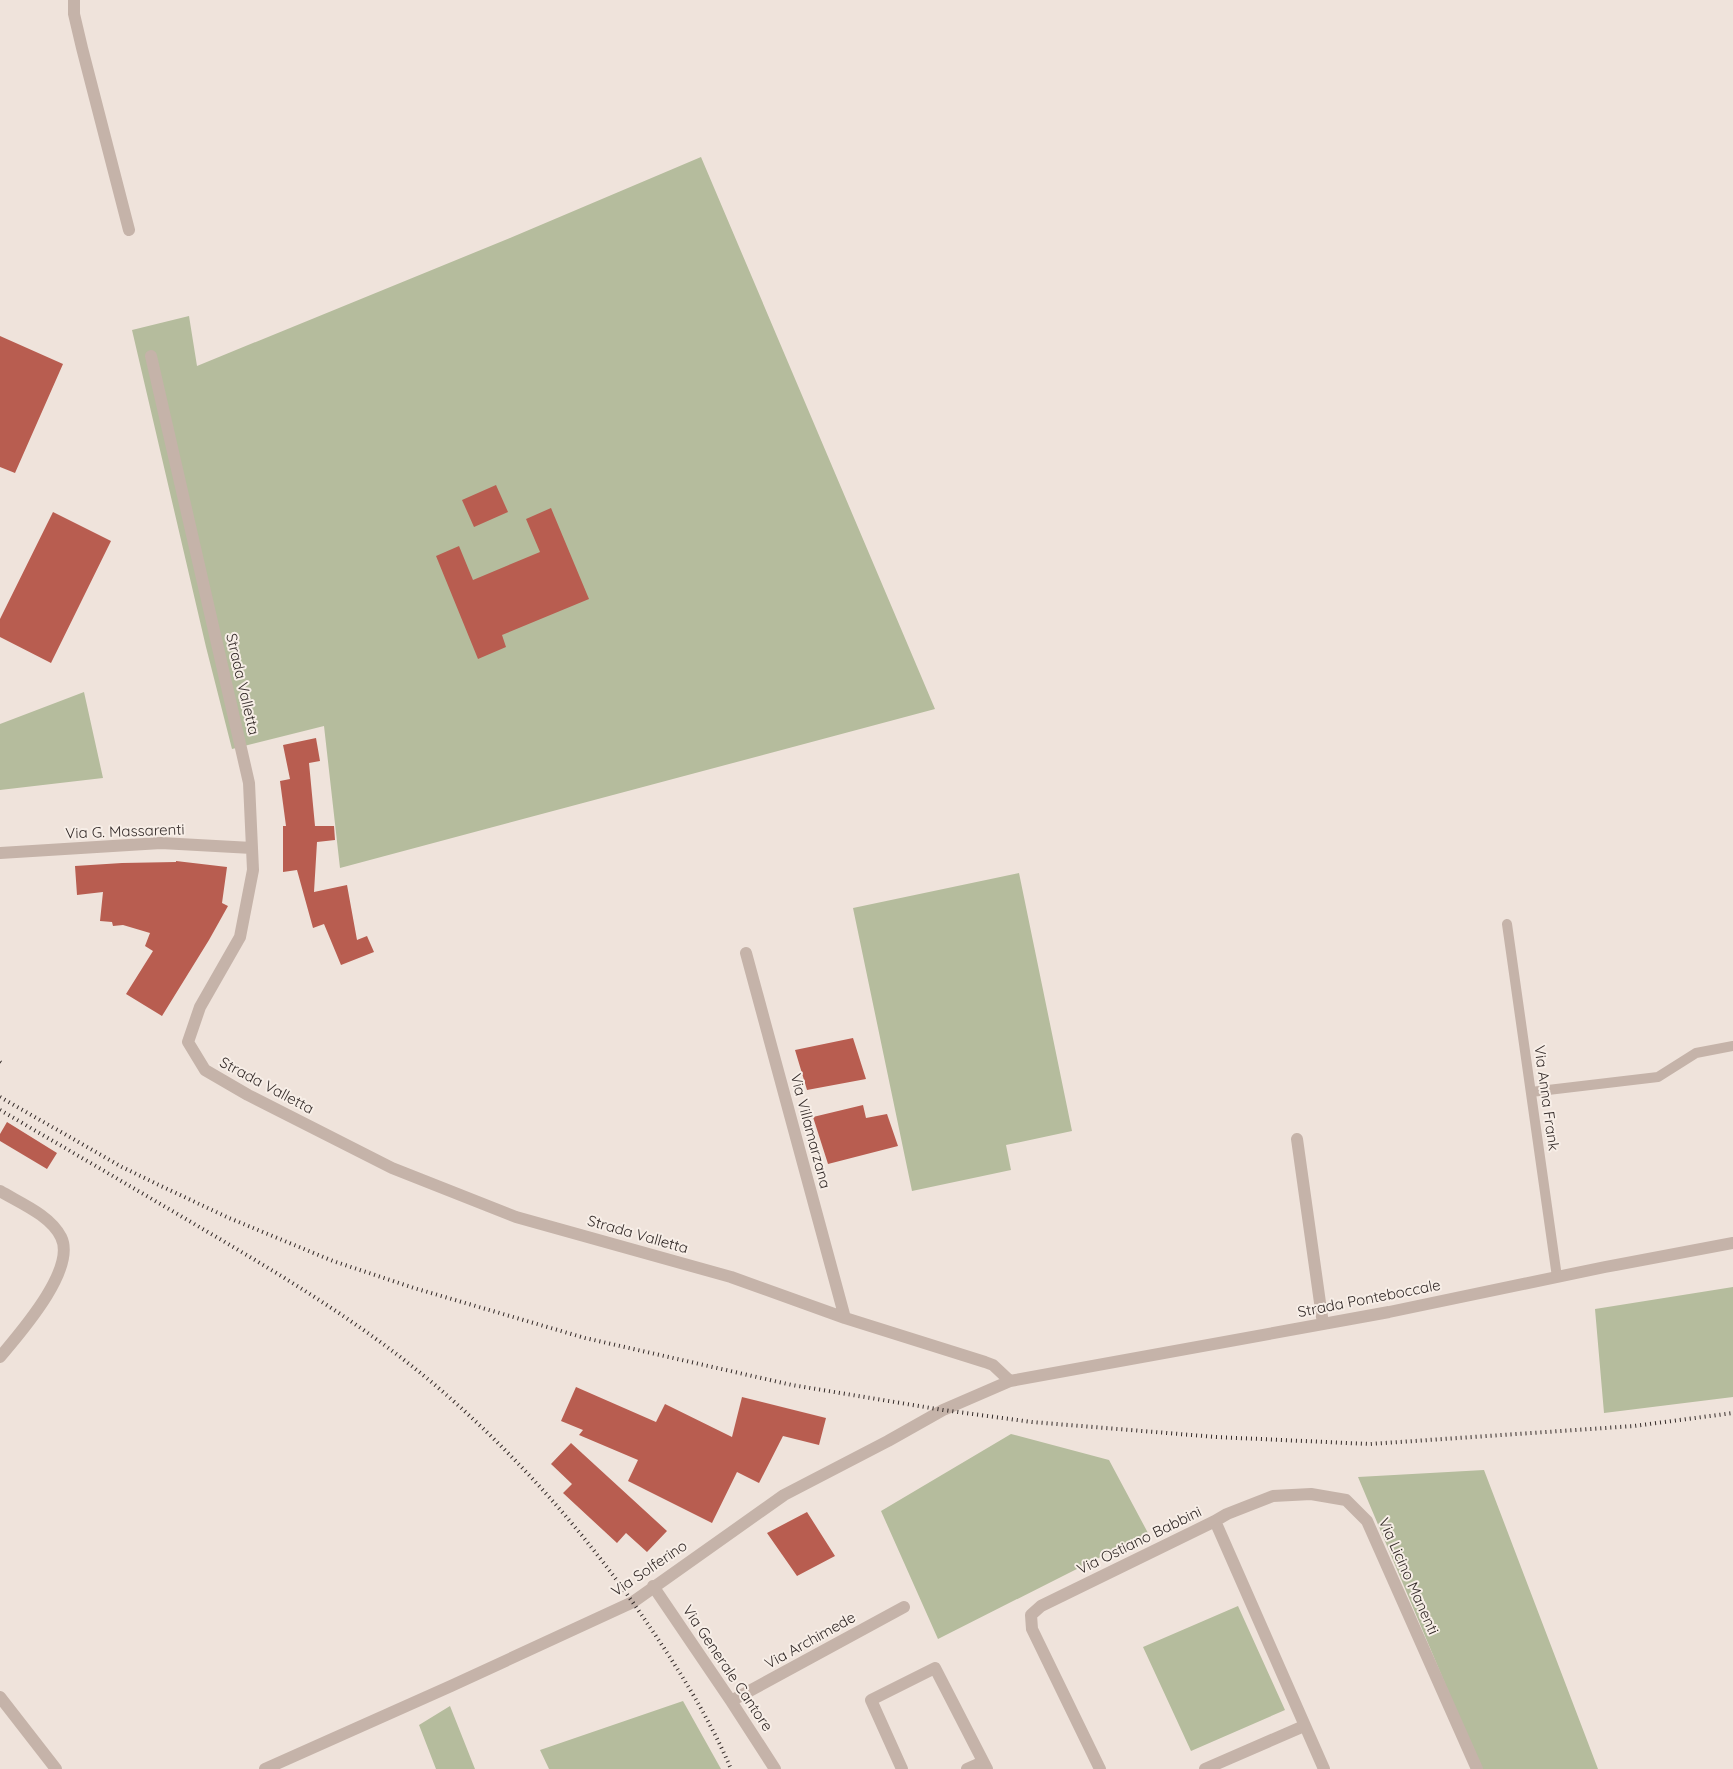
<svg xmlns="http://www.w3.org/2000/svg" width="1733" height="1769" font-family="Quicksand,sans-serif">
<style>
.green{fill:#b5bc9d}
.building{fill:#b85d50}
.lines{fill:none;stroke-linecap:round;stroke-linejoin:round}
.service{stroke:#c5b3a9;stroke-width:10}
.minor{stroke:#c5b3a9;stroke-width:12}
.rail{stroke:#332a28;stroke-width:4;stroke-dasharray:1 4;stroke-linecap:butt}
.labels{text-anchor:middle;dominant-baseline:central;stroke-width:4;stroke-linejoin:round;paint-order:stroke}
.street-label{font-size:15px;fill:#332a28;stroke:#f7eee7}
</style>
<rect width="100%" height="100%" fill="#efe3db"/>
<path class="green" d="M701,157l234,552 -595,159 -16,-142 -92,23 -26,-102 -74,-317 57,-14 8,50 313,-128z
M84,692l19,86 -103,12v-66z
M1019,873l53,258 -66,14 5,25 -99,21 -59,-283z
M1733,1287v110l-129,16 -9,-104z
M1011,1434l98,26 39,73 -210,106 -57,-128z
M1484,1470l114,299h-117l-123,-292z
M1238,1606l47,104 -94,41 -48,-104z
M683,1701l38,68h-172l-9,-19z
M450,1706l25,63h-39l-17,-44z"/>
<path class="building" d="M0,336l63,28 -48,109 -15,-6z
M496,485l12,27 -34,15 -12,-27z
M551,508l38,91 -87,36 4,12 -28,12 -42,-103 23,-10 14,34 67,-28 -14,-33z
M53,512l58,29 -60,122 -51,-26v-18z
M316,738l4,23 -11,2 6,63h19l1,14 -18,2 -3,50 33,-7 10,55 10,-4 7,16 -33,13 -17,-41 -11,4 -16,-58 -14,2v-46h3l-6,-45 10,-2 -7,-34z
M176,861l51,6 -5,36 6,3 -19,34 -47,76 -36,-22 27,-43 -8,-5 5,-13 -27,-8 -10,1 -1,-4 -12,-1 3,-29 -26,3 -2,-29 47,-3 54,-1z
M853,1038l13,41 -59,11 -12,-40z
M863,1105l3,13 21,-4 11,32 -70,18 -15,-47z
M7,1122l50,31 -10,16 -47,-28v-7z
M576,1387l80,35 9,-18 67,33 10,-40 84,21 -7,27 -36,-9 -24,47 -22,-11 -25,51 -84,-42 10,-21 -59,-25 4,-5 -22,-9z
M571,1443l96,88 -20,21 -21,-19 -9,10 -54,-50 9,-9 -21,-20z
M807,1512l28,44 -38,20 -30,-43z"/>
<g class="lines">
<path class="service" d="M1507,924l50,353
M1531,1092l127,-15 38,-24 37,-7"/>
<path class="minor" d="M74,0v14l8,34 47,182
M151,356l98,427 4,87 -13,67 -40,70 -12,35 17,28 43,25 144,73 124,49 215,60 114,41 140,44 8,3 17,16
M0,853l161,-10 91,5
M746,953l99,365
M1297,1139l26,185
M0,1191c20,12 50,24 61,46 16,32 -41,96 -61,120
M1215,1521l12,-7 46,-18 38,-2 35,6 21,21 110,248
M653,1586l78,115 44,68
M0,1697l56,72
M731,1701l173,-94
M265,1769l186,-83 182,-84 151,-107 104,-54 55,-31 67,-29 379,-69 216,-45 128,-24
M902,1769l-31,-69 64,-32 52,101
M967,1769l16,-7
M1100,1769l-68,-140 -1,-14 10,-9 174,-85 109,248
M1205,1769l99,-43"/>
<path class="rail" d="M0,1062l4,3
M0,1097l122,70 39,19 68,32 104,43 81,27 171,50 207,47 151,25 89,12 184,15 154,7 264,-18 99,-13
M0,1110c65,38 130,76 196,115 85,50 171,101 246,166 76,66 144,143 201,226 33,48 65,98 88,152"/>
</g>
<g class="labels">
<g class="street-label">
<text transform="translate(243 684) rotate(77)">Strada Valletta</text>
<text transform="translate(125 831) rotate(-2)">Via G. Massarenti</text>
<text transform="translate(267 1085) rotate(28)">Strada Valletta</text>
<text transform="translate(1547 1098) rotate(82)">Via Anna Frank</text>
<text transform="translate(811 1131) rotate(75)">Via Villamarzana</text>
<text transform="translate(638 1234) rotate(16)">Strada Valletta</text>
<text transform="translate(1369 1298) rotate(-11)">Strada Ponteboccale</text>
<text transform="translate(1139 1540) rotate(-26)">Via Ostiano Babbini</text>
<text transform="translate(649 1568) rotate(-34)">Via Solferino</text>
<text transform="translate(1409 1576) rotate(66)">Via Licino Manenti</text>
<text transform="translate(810 1640) rotate(-29)">Via Archimede</text>
<text transform="translate(728 1668) rotate(56)">Via Generale Cantore</text>
</g>
</g>
</svg>
